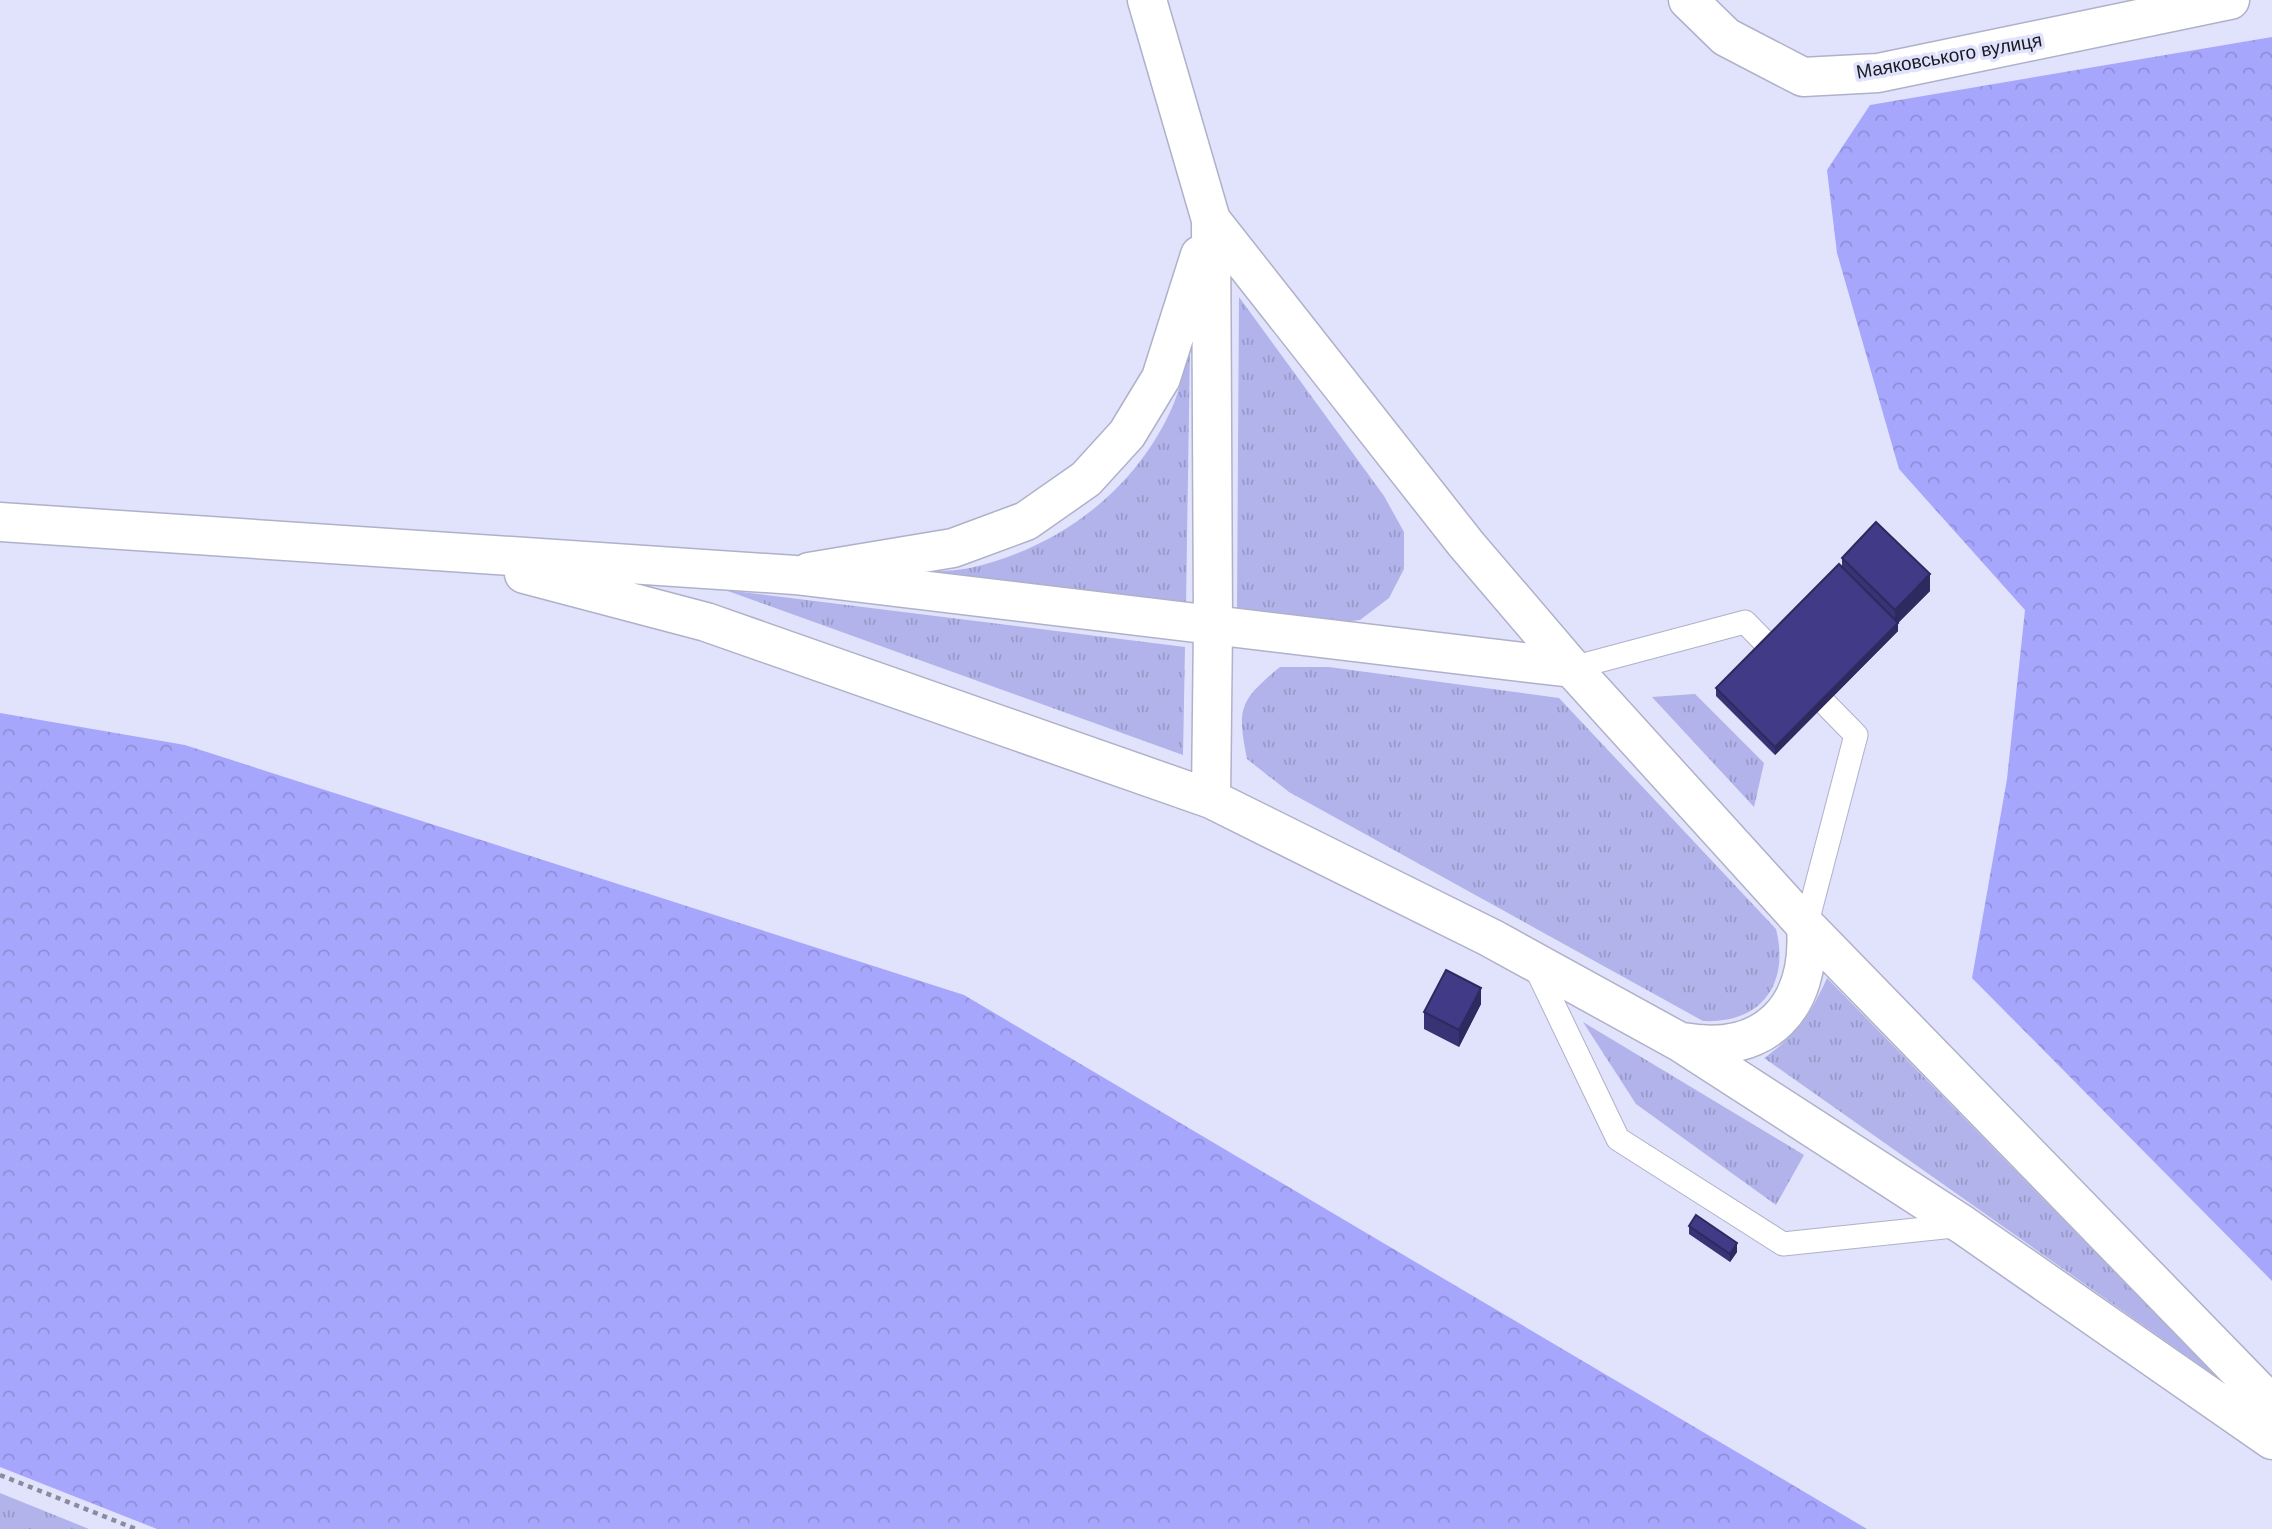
<svg xmlns="http://www.w3.org/2000/svg" width="2272" height="1529" font-family="Helvetica,sans-serif">
<style>
.grass{fill:url(#grass-tufts)}
.forest{fill:url(#forest-crowns)}
.lines{fill:none;stroke-linecap:round;stroke-linejoin:round}
.lane-casing{stroke:#afb1c9;stroke-width:25}
.street-casing{stroke:#afb1c9;stroke-width:41}
.secondary-casing{stroke:#afb1c9;stroke-width:41}
.primary-casing{stroke:#afb1c9;stroke-width:41}
.path{stroke:#8a8b9e;stroke-width:4.5;stroke-dasharray:5 5;stroke-linecap:butt}
.lane{stroke:#fff;stroke-width:23}
.street{stroke:#fff;stroke-width:38}
.secondary{stroke:#fff;stroke-width:38}
.primary{stroke:#fff;stroke-width:38}
.wall{fill:#383374}
.shaded-wall{fill:#2e295e}
.building{fill:#413b87;stroke:#2e295e;stroke-width:2}
.labels{text-anchor:middle;dominant-baseline:central;stroke-width:7;stroke-linejoin:round;paint-order:stroke}
.street-label{font-size:19px;fill:#191922;stroke:#e1e2fc}
</style>
<defs>
<pattern id="grass-tufts" width="24" height="20" patternUnits="userSpaceOnUse" patternTransform="scale(1.75)"><rect width="24" height="20" fill="#b1b3ea"/><path d="M3 7l-1-3M5 7V3M7 7l1-3M15 17l-1-3M17 17v-4M19 17l1-3" fill="none" stroke="#9899c8"/></pattern>
<pattern id="forest-crowns" width="20" height="18" patternUnits="userSpaceOnUse" patternTransform="scale(1.75)"><rect width="20" height="18" fill="#a7a6fd"/><path d="M2 6a3 3 0 1 1 6 0M12 15a3 3 0 1 1 6 0" fill="none" stroke="#8f8ed9"/></pattern>
</defs>
<rect width="100%" height="100%" fill="#e1e2fc"/>
<path class="grass" d="M1239,297l145,199 20,36v37l-15,29 -29,22 -33,4 -90,-12z
M1190,346l-4,260 -280,-33c20,-2 43,-1 64,-5 89,-20 168,-79 204,-165 7,-18 11,-38 16,-57z
M725,590l460,57 -2,108z
M1280,667h49l230,31 217,231c14,55 -15,95 -73,92l-414,-229 -42,-33c-10,-51 -8,-58 33,-92z
M1695,694l69,69 -10,44 -102,-110z
M1827,978l391,400 -454,-320c34,-24 46,-43 63,-80z
M1583,1022l221,133 -28,50 -140,-101z
M0,1492v1l89,36h-89z"/>
<path class="forest" d="M2272,37v1244l-300,-303 35,-199 18,-169 -126,-141 -62,-216 -10,-83 43,-65z
M0,713l185,32 779,250 903,534h-1710l-157,-62z"/>
<g class="lines">
<defs>
<path id="lane" d="M1572,668l173,-46 111,113 -50,191
M1534,964l84,175 165,105 180,-19"/>
<path id="street" d="M1688,0l38,37 77,40 75,-4 352,-73"/>
<path id="secondary" d="M1147,0l64,220 2,406
M1211,220l255,324 106,124
M809,572l144,-24 73,-27 60,-42 41,-45 34,-56 39,-123"/>
<path id="primary" d="M0,522l795,53 777,93 234,258 466,479
M524,574l182,48 505,177 280,139 189,104 283,183 309,215
M1211,799l2,-173
M1682,1042c83,15 130,-34 124,-116"/>
</defs>
<use href="#lane" class="lane-casing"/>
<use href="#street" class="street-casing"/>
<use href="#secondary" class="secondary-casing"/>
<use href="#primary" class="primary-casing"/>
<path class="path" d="M0,1475l136,54"/>
<use href="#lane" class="lane"/>
<use href="#street" class="street"/>
<use href="#secondary" class="secondary"/>
<use href="#primary" class="primary"/>
</g>
<path class="wall" d="M1842,558l88,33 -32,32v8l-123,124 -59,-59v-8l126,-121z
M1481,1004l-22,43 -35,-18v-17z
M1689,1226l48,26 -7,10 -41,-28z"/>
<path class="shaded-wall" d="M1930,574v17l-32,32v8l-123,124v-8l120,-121v-16z
M1481,988v16l-22,43v-17z
M1737,1243v9l-7,10v-8z"/>
<path class="building" d="M1876,522l54,52 -35,36 -53,-52z
M1839,564l59,59 -123,124 -59,-59z
M1446,970l35,18 -22,42 -35,-18z
M1696,1215l41,28 -7,11 -41,-28z"/>
<g class="labels">
<g class="street-label">
<text transform="translate(1949 56) rotate(-10)">Маяковського вулиця</text>
</g>
</g>
</svg>
